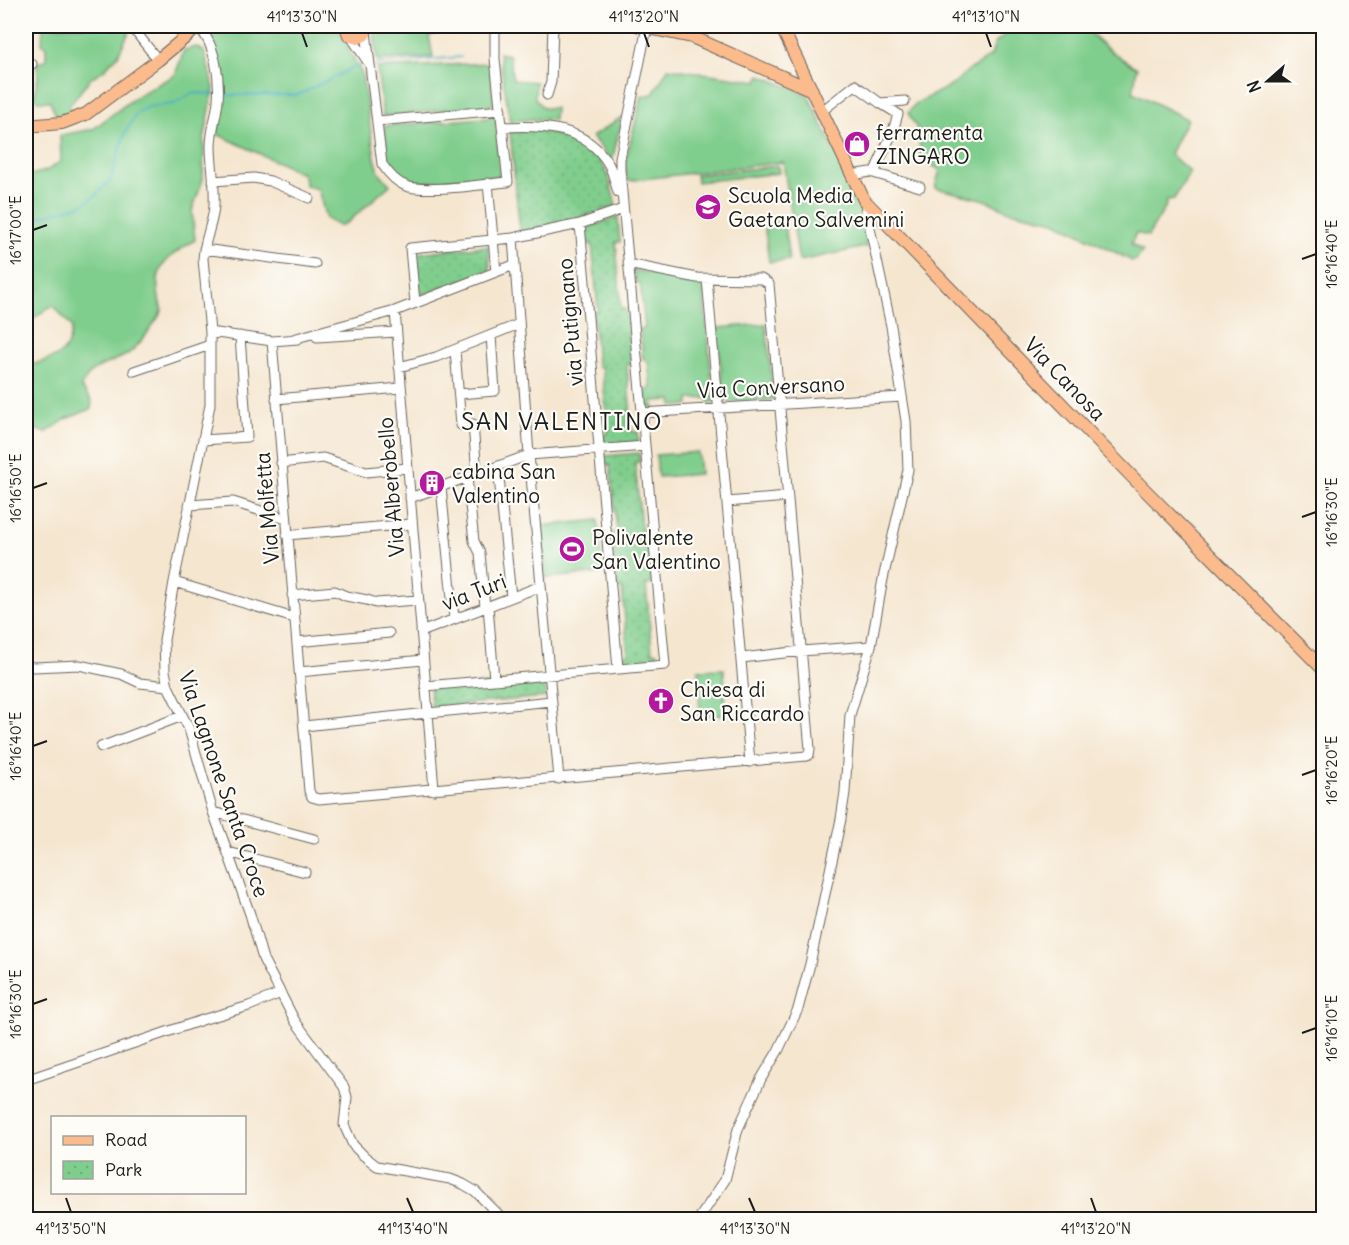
<svg xmlns="http://www.w3.org/2000/svg" width="1349" height="1245" font-family="Delius,sans-serif">
<style>
.grass{fill:#80ce8d;stroke:#4e7554;stroke-width:1.5}
.park{fill:url(#park-dots);stroke:#4e7554;stroke-width:1.5}
.lines{fill:none;stroke-linecap:round;stroke-linejoin:round}
.stream{stroke:#46aec5;stroke-width:2}
.minor-casing{stroke:#68635b;stroke-width:11}
.major-casing{stroke:#68635b;stroke-width:14}
.minor{stroke:#fff;stroke-width:9}
.major{stroke:#fbbb8d;stroke-width:12}
.ticks{fill:none;stroke:#1c1c1c;stroke-width:2}
.labels{text-anchor:middle;dominant-baseline:central;stroke-width:4.5;stroke-linejoin:round;paint-order:stroke}
.poi-label{font-size:21px;fill:#1c1c1c;stroke:#fdfcf7;text-anchor:start}
.street-label{font-size:21px;fill:#1c1c1c;stroke:#fdfcf7}
.quarter-label{font-size:24px;letter-spacing:1.5px;fill:#1c1c1c;stroke:#fdfcf7}
.neatline{fill:none;stroke:#1c1c1c;stroke-width:2}
.ticks-label{font-size:15px;text-anchor:middle;fill:#1c1c1c}
</style>
<defs>
<pattern id="park-dots" width="8" height="8" patternUnits="userSpaceOnUse" patternTransform="scale(1.5)"><rect width="8" height="8" fill="#80ce8d"/><path d="M2 2h.1M6 6h.1" fill="none" stroke="#6eb079" stroke-width="1.8" stroke-linecap="round"/></pattern>
</defs>
<rect width="100%" height="100%" fill="#fdfcf7"/>
<filter id="ink" filterUnits="userSpaceOnUse"><feTurbulence type="fractalNoise" baseFrequency=".0167" numOctaves="2"/><feDisplacementMap in="SourceGraphic" scale="12" xChannelSelector="R" yChannelSelector="G"/><feConvolveMatrix kernelMatrix="1 2 1 2 8 2 1 2 1" color-interpolation-filters="sRGB"/></filter>
<filter id="wash" filterUnits="userSpaceOnUse"><feTurbulence type="fractalNoise" baseFrequency=".008" numOctaves="4" result="noise"/><feDisplacementMap in="SourceGraphic" scale="24" xChannelSelector="R" yChannelSelector="G"/><feGaussianBlur stdDeviation="1.35" result="paint"/><feColorMatrix in="noise" values="0 0 0 0 0 0 0 0 0 0 0 0 0 0 0 0 0 1.4 0 .05"/><feComposite in="paint" operator="in"/></filter>
<g filter="url(#wash)">
<rect width="100%" height="100%" fill="#f5e6d0"/>
<path class="grass" d="M46,26h81l3,4 -12,25 -13,14 -15,10 -21,27 5,8 -18,2 -6,-15h-12l-4,-5 4,-18 -1,-15 9,-3v-13l-4,-4 1,-15z
M256,26h80l26,48 13,84 4,14 11,13 -42,37 -9,4 -13,-7 -8,-30 -12,-3 -3,-12 -86,-40 6,-31 -3,-31 -9,-41z
M1016,26h68c15,18 32,30 53,42l-4,24 54,27 -17,35 20,18 -16,27 -7,1 -2,8 -17,28 -12,-3 -5,11 12,7 -7,9 -4,1 -77,-40 -46,-10 -24,-11 -50,-12 5,-18 -21,-12 1,-24 -12,-21 7,-9 39,-20 11,-11 26,-17 4,-13z
M382,27l42,4 16,-1v2l-11,4 4,21 -56,3 -3,-28z
M196,47l8,4 10,37 -10,52 -1,39 -11,32 3,29c-35,21 -44,31 -33,71 -8,13 -24,37 -36,44 -20,11 -34,9 -45,32l11,14 -1,8 -25,10 -20,14 -15,-5 -5,1v-34l6,-5 -3,-24c27,-10 39,-7 43,-39l-18,-21 -6,2 -22,16v-148l20,-5 15,-10 -1,-26 33,-6 44,-33 38,-21 9,-25z
M499,53l10,2 4,25 23,2 -1,16 8,10h12l-1,12 -23,-1 -21,3z
M490,63l4,42 -111,11 -6,-48z
M668,68l90,13 2,-6 48,20 54,112 4,40 -67,14 -16,-99 -156,19 -2,-18 17,-67 11,-2z
M496,117l4,59 -85,7 -19,-10 -9,-12 -3,-35z
M622,117l-10,44 -20,-24z
M778,166l1,7 -82,9 -1,-7z
M784,221l5,39 -20,2 -5,-39z
M634,270l69,14 11,119 -5,1 -1,-6 -19,1v6l-16,1 -1,-6 -19,1 1,6h-7l-2,-17 6,-1 -3,-28 -5,-1 -3,-31 5,-1 -5,-45h-4z
M766,324l8,75 -50,3 -7,-74z
M698,452l2,22 -42,3 -2,-22z
M598,520l5,53 -57,5 -5,-52z
M724,669l2,46 -26,1 -2,-46z"/>
<path class="park" d="M536,131c27,3 55,12 69,38 5,11 8,25 11,37l-37,12 -59,14 -10,-100z
M618,217l2,25h-4l5,67h5l5,55 -4,1 5,67h6v10l-34,3 -1,-10 5,-1 -6,-67h-5l-4,-55 5,-1 -6,-67h-5l-1,-16z
M488,246l2,24 -70,26 -3,-43z
M639,453l1,9h-5l6,67h6l5,55 -6,1 6,67h5l1,8 -34,4 -1,-9 5,-1 -6,-66h-5l-5,-55 5,-1 -7,-67h-4l-1,-9z
M545,679l1,18 -115,10 -1,-18z"/>
<g class="lines">
<path class="stream" d="M376,64l85,-7
M221,95h77l63,-31
M26,221l55,-16 13,-8 16,-16 15,-48 12,-20 11,-6 26,-3 18,-11 23,1"/>
</g>
</g>
<g filter="url(#ink)">
<g class="lines">
<defs>
<path id="minor" d="M131,26l27,34
M198,27c17,15 22,51 20,73 -1,15 -7,30 -7,46 0,22 6,46 2,68 -3,16 -9,29 -10,45l7,73v73l-36,177 -10,58 1,31 3,15 21,43 24,83 37,102 13,45 32,62 49,66 3,10 -3,28 9,20 11,11 13,10 73,13 13,5 12,7 29,29
M366,32l16,132c6,9 13,18 24,22 18,7 80,-2 102,-4l-13,-123v-33
M351,37l17,25
M26,64h6
M547,95l4,-13 2,-56
M822,111l33,-26 25,18 25,-2
M377,121l124,-11
M503,127c40,-2 84,-1 106,38 4,8 6,18 9,27
M874,173l19,-42 5,-17 -18,-11
M852,175l18,-3 50,15
M213,181l41,-3 16,3 39,17
M488,183l8,89
M580,224l38,445
M513,238l16,217 30,324
M204,249l111,15
M707,279l43,483
M415,303l-5,-55 103,-10 67,-14 43,-15
M210,332l62,9 26,-2
M317,337l79,-5
M293,339l102,-28 119,-46
M272,341l37,450 3,6 7,2 488,-43 2,-1 1,-6 -41,-465 -8,-5 -64,-1 -69,-14
M455,350l6,75 12,-1 4,50
M399,367l37,-10 83,-33
M134,371l76,-26
M459,394l36,-3 -4,-55
M276,399l124,-11
M642,413l260,-16
M203,440l44,-3 -7,-101
M281,463l42,-5 43,14 41,-4
M498,467l13,130
M467,478l7,63 6,12 5,54
M441,487l13,132
M410,498l119,-43 116,-9
M727,502l60,-5
M189,505l44,-3 53,17
M287,535l125,-11
M174,582l120,36
M292,595l43,-4 11,5 21,4 9,3 42,-3
M488,606l6,73
M421,632l120,-46
M297,642l92,-9
M742,658l59,-7 70,-5
M26,666l8,1 45,-2 42,9 19,9 28,3
M299,672l124,-12
M425,686l240,-21 -45,-495v-12l27,-131
M304,726l124,-13 -33,-402
M101,747l81,-31
M434,790l-6,-77 124,-12
M213,812l101,27
M228,852l77,20
M26,1080l179,-61 44,-13 32,-13
M698,1220l27,-40 13,-51 23,-50 17,-28 20,-42 12,-45 31,-145 4,-27 5,-77 21,-69 12,-67 25,-109 -2,-49 -15,-95 -27,-126"/>
<path id="major" d="M346,26l3,9 9,3 6,-3 3,-9
M639,26l53,11 120,53
M781,26l83,174 281,290 179,180
M26,126l36,-3 24,-9 72,-54 41,-34"/>
</defs>
<use href="#minor" class="minor-casing"/>
<use href="#major" class="major-casing"/>
<use href="#minor" class="minor"/>
<use href="#major" class="major"/>
</g>
</g>
<path class="ticks" d="M302,33l5,14M644,33l5,14M986,33l5,14M33,230l14,-5M1302,259l14,-5M33,488l14,-5M1302,517l14,-5M33,746l14,-5M1302,775l14,-5M33,1004l14,-5M1302,1033l14,-5M66,1198l5,14M407,1198l6,14M749,1198l6,14M1091,1198l5,14"/>
<defs>
<symbol id="shop-disc" viewBox="-11 -11 22 22"><circle r="9.5" fill="#b5179e" stroke="#fdfcf7"/><path d="M-5-2.5h2.3a2.7 3.5 0 0 1 5.4 0H5L5.5 6h-11ZM-1.5-2.5h3a1.5 2.3 0 0 0-3 0Z" fill="#fff"/></symbol>
<symbol id="school-disc" viewBox="-11 -11 22 22"><circle r="9.5" fill="#b5179e" stroke="#fdfcf7"/><path d="M0-5L7-2L0 1L-7-2ZM-4 1L0 2.5L4 1V4Q0 6-4 4Z" fill="#fff"/></symbol>
<symbol id="building-disc" viewBox="-11 -11 22 22"><circle r="9.5" fill="#b5179e" stroke="#fdfcf7"/><path d="M-4-6H4V6H1V3H-1V6H-4ZM-2.5-4.3h1.7v1.8h-1.7ZM.8-4.3h1.7v1.8H.8ZM-2.5-1h1.7V.8h-1.7ZM.8-1h1.7V.8H.8Z" fill="#fff"/></symbol>
<symbol id="stadium-disc" viewBox="-11 -11 22 22"><circle r="9.5" fill="#b5179e" stroke="#fdfcf7"/><path d="M0-5a6.5 5 0 1 0 0 10a6.5 5 0 1 0 0-10ZM-3.5-1.8h7v3.6h-7Z" fill="#fff"/></symbol>
<symbol id="church-disc" viewBox="-11 -11 22 22"><circle r="9.5" fill="#b5179e" stroke="#fdfcf7"/><path d="M-1.2-6h2.4v3.5h3.3v2.4h-3.3V6h-2.4V-.1h-3.3v-2.4h3.3Z" fill="#fff"/></symbol>
</defs>
<g fill-rule="evenodd">
<use href="#shop-disc" x="842" y="129" width="30" height="30"/>
<use href="#school-disc" x="693" y="192" width="30" height="30"/>
<use href="#building-disc" x="417" y="468" width="30" height="30"/>
<use href="#stadium-disc" x="557" y="534" width="30" height="30"/>
<use href="#church-disc" x="646" y="686" width="30" height="30"/>
</g>
<g class="labels">
<g class="poi-label">
<text x="876" y="132">ferramenta<tspan x="876" dy="24">ZINGARO</tspan></text>
<text x="728" y="195">Scuola Media<tspan x="728" dy="24">Gaetano Salvemini</tspan></text>
<text x="452" y="471">cabina San<tspan x="452" dy="24">Valentino</tspan></text>
<text x="592" y="537">Polivalente<tspan x="592" dy="24">San Valentino</tspan></text>
<text x="680" y="689">Chiesa di<tspan x="680" dy="24">San Riccardo</tspan></text>
</g>
<g class="street-label">
<text transform="translate(570 322) rotate(-95)">via Putignano</text>
<text transform="translate(1065 379) rotate(46)">Via Canosa</text>
<text transform="translate(771 387) rotate(-3)">Via Conversano</text>
<text transform="translate(391 487) rotate(-95)">Via Alberobello</text>
<text transform="translate(267 508) rotate(-95)">Via Molfetta</text>
<text transform="translate(474 592) rotate(-21)">via Turi</text>
<text transform="translate(224 784) rotate(71)">Via Lagnone Santa Croce</text>
</g>
<g class="quarter-label">
<text x="562" y="421">SAN VALENTINO</text>
</g>
</g>
<rect width="1349" height="1245" fill="none" stroke="#fdfcf7" stroke-width="66"/>
<rect x="51" y="1116" width="195" height="78" fill="#fdfcf7" stroke="#a3a29f" stroke-width="1.5"/>
<rect x="63" y="1136" width="30" height="9" fill="#fbbb8d" stroke="#a3a29f" stroke-width="1.5"/>
<text x="105" y="1146" font-size="18" fill="#1c1c1c">Road</text>
<rect x="63" y="1161" width="30" height="18" fill="url(#park-dots)" stroke="#a3a29f" stroke-width="1.5"/>
<text x="105" y="1176" font-size="18" fill="#1c1c1c">Park</text>
<g transform="translate(1268 81) rotate(249)" stroke="#fdfcf7" stroke-width="4.5" paint-order="stroke">
<path d="M0-4.5L10 22L0 15L-10 22Z" fill="#1c1c1c"/>
<text y="-9" font-size="16" font-weight="bold" text-anchor="middle" fill="#1c1c1c">N</text>
</g>
<rect x="33" y="33" width="1283" height="1179" class="neatline"/>
<g class="ticks-label">
<text x="302" y="22">41°13'30"N</text>
<text x="644" y="22">41°13'20"N</text>
<text x="986" y="22">41°13'10"N</text>
<text transform="translate(16 230) rotate(-90)" y="5">16°17'00"E</text>
<text transform="translate(1332 254) rotate(-90)" y="5">16°16'40"E</text>
<text transform="translate(16 488) rotate(-90)" y="5">16°16'50"E</text>
<text transform="translate(1332 512) rotate(-90)" y="5">16°16'30"E</text>
<text transform="translate(16 746) rotate(-90)" y="5">16°16'40"E</text>
<text transform="translate(1332 770) rotate(-90)" y="5">16°16'20"E</text>
<text transform="translate(16 1004) rotate(-90)" y="5">16°16'30"E</text>
<text transform="translate(1332 1028) rotate(-90)" y="5">16°16'10"E</text>
<text x="71" y="1234">41°13'50"N</text>
<text x="413" y="1234">41°13'40"N</text>
<text x="755" y="1234">41°13'30"N</text>
<text x="1096" y="1234">41°13'20"N</text>
</g>
</svg>
